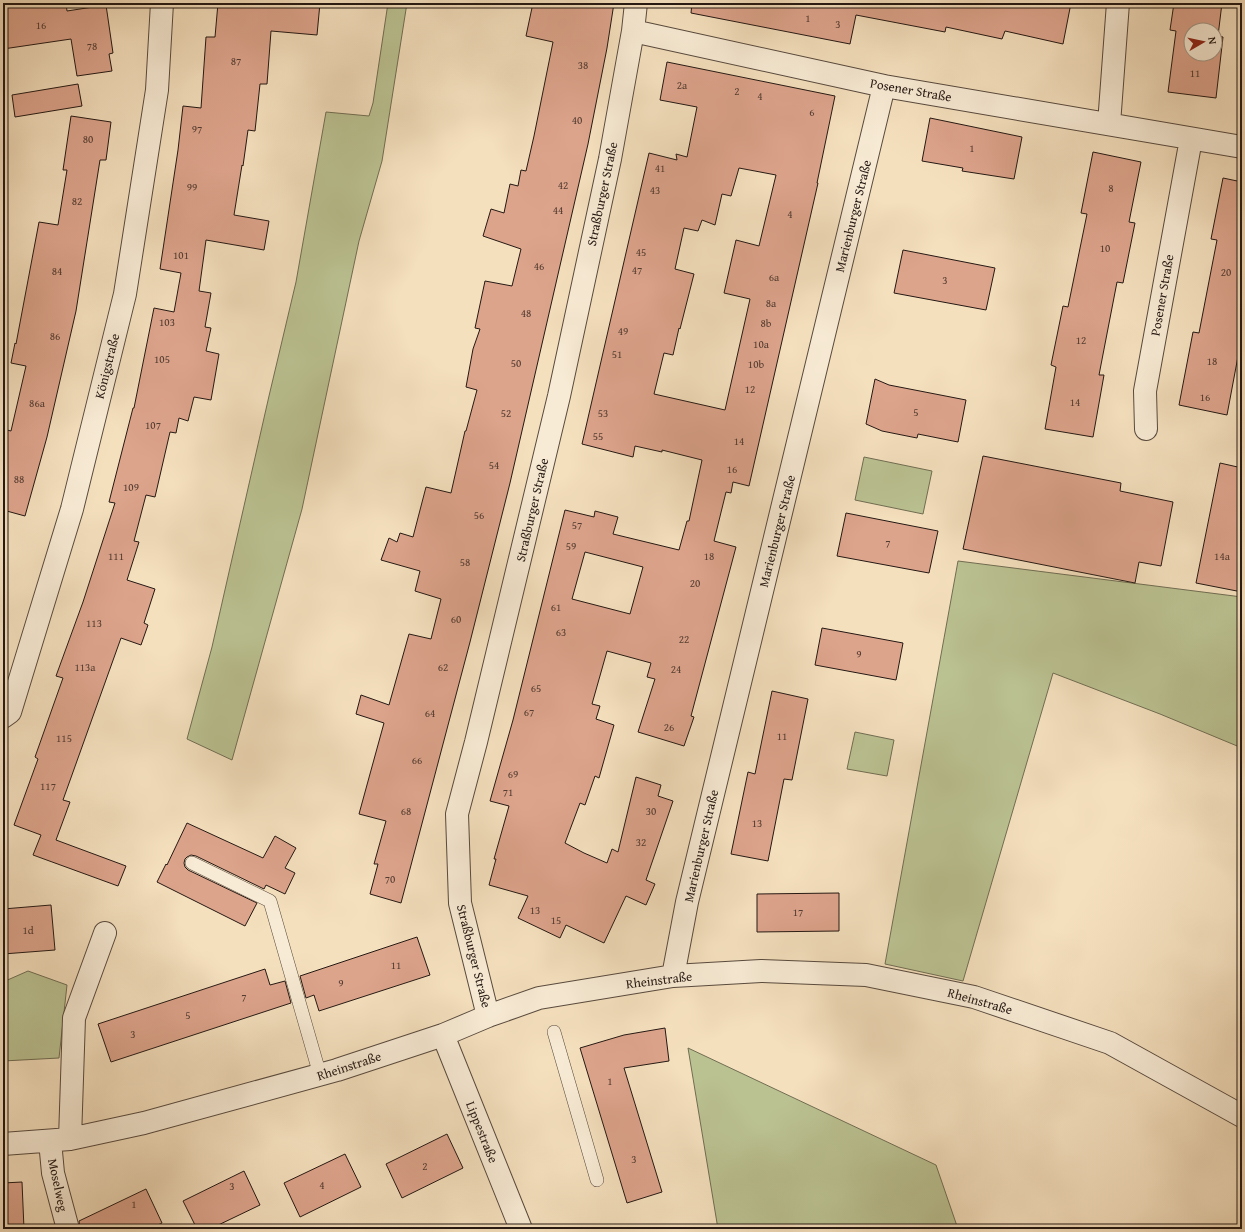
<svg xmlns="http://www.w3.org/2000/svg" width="1245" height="1232" font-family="'Gentium Book Plus',serif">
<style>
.green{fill:#bbc292;stroke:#706d52}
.building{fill:#dda48c;stroke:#241813;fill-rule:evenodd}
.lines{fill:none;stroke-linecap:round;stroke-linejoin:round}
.lane-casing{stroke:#584a3e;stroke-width:14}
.street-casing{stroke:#584a3e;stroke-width:24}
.lane{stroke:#f8ebd5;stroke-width:13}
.street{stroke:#f8ebd5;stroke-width:22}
.labels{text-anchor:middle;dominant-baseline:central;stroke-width:3.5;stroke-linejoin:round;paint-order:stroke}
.number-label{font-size:11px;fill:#523b31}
.street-label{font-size:13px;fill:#241813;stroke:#f8ebd5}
</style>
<rect width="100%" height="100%" fill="#f5e0be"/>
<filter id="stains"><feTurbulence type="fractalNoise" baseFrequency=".005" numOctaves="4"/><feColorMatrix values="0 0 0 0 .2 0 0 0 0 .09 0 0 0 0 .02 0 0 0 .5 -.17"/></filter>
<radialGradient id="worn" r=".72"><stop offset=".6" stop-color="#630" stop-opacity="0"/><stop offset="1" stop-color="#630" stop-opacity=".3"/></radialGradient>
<path class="green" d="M388,3h19l-25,158 -23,80 -57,268 -70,251 -45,-21 25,-92 57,-251 27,-114 30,-170 43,4 4,-13z
M864,457l68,14 -9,43 -68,-14z
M958,561l284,36v151l-82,-34 -107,-41 -90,308 -78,-17z
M855,732l39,8 -7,36 -40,-7z
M28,971l39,14 -8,73 -56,3v-79z
M688,1048l248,117 22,64h-240z"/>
<path class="building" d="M32,3h34l1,8 39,-6 7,48 -4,1 3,17 -35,5 -6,-37 -68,10v-42z
M218,3h102l-3,32 -46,-4 -4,53h-7l-5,47 -7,-1 -5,36 -1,-1 -8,50 35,6 -5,29 -58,-10 -7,51 12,2 -6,34 6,1 -5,23 13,3 -8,46 -17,-3 -6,24 -9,-3 -3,15 -6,-1 -15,65 -9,-2 -12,46 5,1 -12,38 28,9 -11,34 4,2 -7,20 -20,-7 -58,162 7,2 -14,38 70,26 -8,20 -85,-31 8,-20 -27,-10 24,-66 -3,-2 28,-79 -7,-2 27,-74 32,-99 -6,-1 24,-94h1l20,-100 20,4 7,-39 -21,-4 18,-119 5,-44 18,2 5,-71h9z
M533,3h81l-7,45 -19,96 -78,339 -40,159 -69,261 -31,-9 8,-30h-4l12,-43 -27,-7 25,-91 -28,-9 5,-19 28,10 20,-71 22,5 10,-40 -26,-8 5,-20 -39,-11 8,-22 8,4 3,-9 13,4 13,-50 25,6 14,-62h1l11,-41 -11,-3 7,-38 7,-20 -5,-1 10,-47 27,5 9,-37 -38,-13 8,-27 13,4 6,-29 8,2 3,-16 5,1 8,-35 19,-94 -27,-6z
M692,3h379l-8,41 -58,-13 -3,8 -56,-12 -1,5 -89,-17 -6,29 -159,-31z
M1174,3h48l-4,33 5,1 -7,61 -48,-6 8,-61 -6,-1zM1191,30h24v24h-24z
M667,62l168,34 -18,87h1l-69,303 -16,-4 -2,11 -5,-1 -12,49 22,6 -45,169 3,1 -10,29 -46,-14 17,-53 -8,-2 4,-14 -44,-12 -15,53 8,2 -4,13 18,6 -15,53 -4,-2 -10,29 -5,-2 -15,40 19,10 23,10 5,-14 6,3 18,-75 25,8 -3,11 15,5 -27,79 9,4 -9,21 -20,-9 -22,47 -38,-18 -6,13 -42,-20 10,-22 -39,-11 7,-26h-2l15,-53 -19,-5 23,-81 52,-210 29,7 1,-6 23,6 -5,17 66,16 8,-29h2l13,-61 -40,-10v2l-27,-6 -2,11 -51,-13 67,-291 28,7 -1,-6 11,3 10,-50 -37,-7zM739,168l37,7 -17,71 -23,-6 -12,53 26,6 -25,111 -71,-16 10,-41 9,2 6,-27 1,1 14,-55 -19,-5 9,-41 14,3 4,-11 13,5 7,-31 9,2zM585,552l58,15 -13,47 -58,-15z
M78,84l4,22 -67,11 -3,-22z
M71,116l40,6 -5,38h-6l-24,151 -29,126 -22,79 -22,-6v-62l4,-18 4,1 15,-65 -15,-3 4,-20 1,1 23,-122 19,3 9,-55h-4z
M930,118l92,19 -8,42 -52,-8 1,-3 -41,-7z
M1093,152l48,10 -12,60 6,1 -12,60 -6,-1 -18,93h5l-11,62 -48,-8 11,-62 -5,-2 12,-59 5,1 19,-93 -6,-1z
M1223,178l19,4v153l-15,80 -48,-10 14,-73 6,1 18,-93 -6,-1z
M903,250l92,18 -9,42 -92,-17z
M875,379l14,6 77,15 -8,42 -40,-8 -1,4 -35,-7 -16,-7z
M983,456l138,27 -1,8 53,11 -12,64 -22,-4 -4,21 -172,-34z
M1220,463l22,5v124l-46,-9z
M846,513l92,18 -9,42 -92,-17z
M822,628l81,15 -7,37 -81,-15z
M772,691l36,8 -16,81 -8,-1 -16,82 -37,-7 17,-82 7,2z
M187,823l76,35 12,-22 21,12 -11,20 10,5 -10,21 -19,-9 -2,4 -68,-33 -5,-1 -4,2 -2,2 -1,4 1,4 3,3 69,33 -12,23 -88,-44 9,-18 1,1z
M839,893v38l-82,1v-38z
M51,905l4,45 -52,4v-45z
M417,937l13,38 -111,36 -5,-16 -8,3 -6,-22z
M265,969l5,16 15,-4 6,22 -180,59 -13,-38z
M665,1028l4,33 -45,7 38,124 -35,11 -47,-155 44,-13z
M447,1134l16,34 -61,30 -16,-34z
M345,1154l16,33 -61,30 -16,-34z
M244,1171l16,34 -50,24h-13l-14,-28z
M22,1182l2,47h-21v-46z
M146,1189l16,34 -12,6h-70l-1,-8z"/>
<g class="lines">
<defs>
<path id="lane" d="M192,863l78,38 50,174
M554,1032l43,148"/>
<path id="street" d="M633,31l251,55 358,61
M1109,124l9,-121
M1146,429l-1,-38 46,-252
M3,717l7,-5 62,-203 53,-215 32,-204 5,-87
M673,976l14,-74 197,-816
M488,1016l-28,-113 -3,-89 19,-72 83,-346 51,-237 23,-128 3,-28
M443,1035l78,194
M70,1139l4,-121 31,-85
M50,1141l3,32 15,56
M3,1144l67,-5 74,-16 193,-53 106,-35 45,-19 51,-18 134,-22 88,-5 105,4 108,22 136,46 132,73"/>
</defs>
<use href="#lane" class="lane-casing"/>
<use href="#street" class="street-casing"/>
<use href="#lane" class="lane"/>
<use href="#street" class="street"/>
</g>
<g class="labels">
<g class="number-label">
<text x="808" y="18">1</text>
<text x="838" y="24">3</text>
<text x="41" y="25">16</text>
<text x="92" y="46">78</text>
<text x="236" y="61">87</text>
<text x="583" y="65">38</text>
<text x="1195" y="73">11</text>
<text x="682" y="85">2a</text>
<text x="737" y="91">2</text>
<text x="760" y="96">4</text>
<text x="812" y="112">6</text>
<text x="577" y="120">40</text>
<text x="197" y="129">97</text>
<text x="88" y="139">80</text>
<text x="972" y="148">1</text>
<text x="660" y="168">41</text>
<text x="563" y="185">42</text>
<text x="192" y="187">99</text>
<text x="1111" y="188">8</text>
<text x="655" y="190">43</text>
<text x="77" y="201">82</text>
<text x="558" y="210">44</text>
<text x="790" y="214">4</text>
<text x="1105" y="248">10</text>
<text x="641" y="252">45</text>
<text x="181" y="255">101</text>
<text x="539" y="266">46</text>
<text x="637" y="270">47</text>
<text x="57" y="271">84</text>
<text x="1226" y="272">20</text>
<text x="774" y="277">6a</text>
<text x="945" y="280">3</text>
<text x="771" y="303">8a</text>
<text x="526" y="313">48</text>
<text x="167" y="322">103</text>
<text x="766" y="323">8b</text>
<text x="623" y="331">49</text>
<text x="55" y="336">86</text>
<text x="1081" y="340">12</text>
<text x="761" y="344">10a</text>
<text x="617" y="354">51</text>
<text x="162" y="359">105</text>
<text x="1212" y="361">18</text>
<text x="516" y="363">50</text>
<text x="756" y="364">10b</text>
<text x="750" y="389">12</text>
<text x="1205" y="397">16</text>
<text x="1075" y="402">14</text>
<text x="37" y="403">86a</text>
<text x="916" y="412">5</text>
<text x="506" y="413">52</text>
<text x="603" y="413">53</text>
<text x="153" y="425">107</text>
<text x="598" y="436">55</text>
<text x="739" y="441">14</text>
<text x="494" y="465">54</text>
<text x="732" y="469">16</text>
<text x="19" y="479">88</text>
<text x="131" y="487">109</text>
<text x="479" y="515">56</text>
<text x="577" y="525">57</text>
<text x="888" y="543">7</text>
<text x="571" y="546">59</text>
<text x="116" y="556">111</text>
<text x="709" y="556">18</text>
<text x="1222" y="556">14a</text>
<text x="465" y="562">58</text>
<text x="695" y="583">20</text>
<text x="556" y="607">61</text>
<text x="456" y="619">60</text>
<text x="94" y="623">113</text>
<text x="561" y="632">63</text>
<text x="684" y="639">22</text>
<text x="859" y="654">9</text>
<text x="85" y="667">113a</text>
<text x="443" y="667">62</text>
<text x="676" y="669">24</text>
<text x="536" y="688">65</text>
<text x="529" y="712">67</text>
<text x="430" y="713">64</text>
<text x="669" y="727">26</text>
<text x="782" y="736">11</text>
<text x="64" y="738">115</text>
<text x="417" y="760">66</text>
<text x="513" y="774">69</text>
<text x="48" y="786">117</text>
<text x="508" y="792">71</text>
<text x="406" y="811">68</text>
<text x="651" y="811">30</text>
<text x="757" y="823">13</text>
<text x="641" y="842">32</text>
<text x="390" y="879">70</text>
<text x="535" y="910">13</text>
<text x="798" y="912">17</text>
<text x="556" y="920">15</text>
<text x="28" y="930">1d</text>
<text x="396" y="965">11</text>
<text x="341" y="983">9</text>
<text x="244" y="997">7</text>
<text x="188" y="1015">5</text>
<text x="133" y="1034">3</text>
<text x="610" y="1081">1</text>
<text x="634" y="1159">3</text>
<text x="425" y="1166">2</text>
<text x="322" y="1185">4</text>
<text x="232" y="1186">3</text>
<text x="134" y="1204">1</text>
</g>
<g class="street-label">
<text transform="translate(911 90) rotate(10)">Posener Straße</text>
<text transform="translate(602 194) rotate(-78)">Straßburger Straße</text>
<text transform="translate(853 216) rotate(-76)">Marienburger Straße</text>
<text transform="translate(1162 295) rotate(-80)">Posener Straße</text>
<text transform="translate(107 366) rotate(-76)">Königstraße</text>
<text transform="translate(532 510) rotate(-77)">Straßburger Straße</text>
<text transform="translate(777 531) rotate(-76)">Marienburger Straße</text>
<text transform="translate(701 846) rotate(-77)">Marienburger Straße</text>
<text transform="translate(474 956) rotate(76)">Straßburger Straße</text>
<text transform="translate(659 980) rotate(-7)">Rheinstraße</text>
<text transform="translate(980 1001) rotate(16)">Rheinstraße</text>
<text transform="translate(349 1066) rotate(-18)">Rheinstraße</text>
<text transform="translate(482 1132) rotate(68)">Lippestraße</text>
<text transform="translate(58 1185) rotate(78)">Moselweg</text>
</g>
</g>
<rect width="1245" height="1232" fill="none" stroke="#f5e0be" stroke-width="16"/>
<rect x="4" y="4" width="1237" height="1224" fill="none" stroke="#241813" stroke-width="2"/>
<rect x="8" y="8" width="1229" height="1216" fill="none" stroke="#241813"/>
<g transform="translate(1203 42) rotate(81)"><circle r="19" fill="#f8ebd5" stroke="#a39787"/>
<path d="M0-3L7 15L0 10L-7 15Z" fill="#8f2418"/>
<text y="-6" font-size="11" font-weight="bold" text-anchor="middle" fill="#241813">N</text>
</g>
<rect width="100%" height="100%" filter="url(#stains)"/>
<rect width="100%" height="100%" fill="url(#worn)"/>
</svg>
